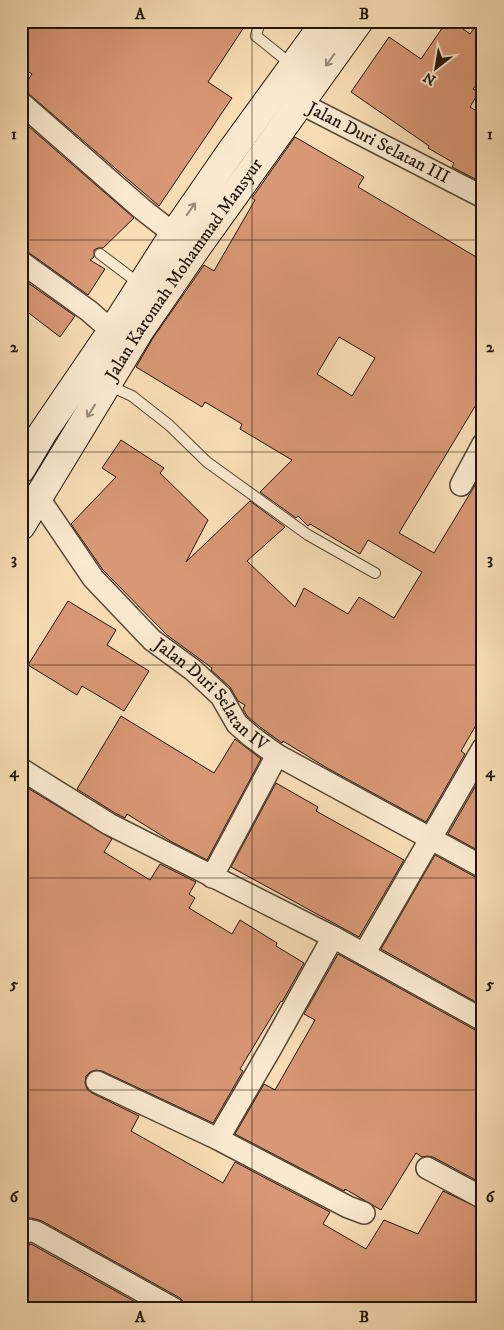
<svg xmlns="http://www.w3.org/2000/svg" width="504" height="1330" font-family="'IM FELL DW Pica',serif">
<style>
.building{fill:#d89775;stroke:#21160d;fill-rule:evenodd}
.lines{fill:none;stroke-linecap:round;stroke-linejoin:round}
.lane-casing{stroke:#574837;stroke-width:12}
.street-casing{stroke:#574837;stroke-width:24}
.secondary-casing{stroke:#21160d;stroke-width:30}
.lane{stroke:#fae9cf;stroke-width:10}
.street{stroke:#fae9cf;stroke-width:21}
.secondary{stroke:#fae9cf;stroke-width:28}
.oneway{stroke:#988a78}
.grid{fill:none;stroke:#21160d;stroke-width:1;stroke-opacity:0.55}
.labels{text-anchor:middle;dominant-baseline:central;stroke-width:4;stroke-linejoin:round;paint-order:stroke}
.street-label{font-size:18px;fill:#21160d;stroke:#fae9cf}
.neatline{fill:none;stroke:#21160d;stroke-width:2}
.grid-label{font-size:16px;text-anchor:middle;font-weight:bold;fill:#21160d}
</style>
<rect width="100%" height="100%" fill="#f8ddb5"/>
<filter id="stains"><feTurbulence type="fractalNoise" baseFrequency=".004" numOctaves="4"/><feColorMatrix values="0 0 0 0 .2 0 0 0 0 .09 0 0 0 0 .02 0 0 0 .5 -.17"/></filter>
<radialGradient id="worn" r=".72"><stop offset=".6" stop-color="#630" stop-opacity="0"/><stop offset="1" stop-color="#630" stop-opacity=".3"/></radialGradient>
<path class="building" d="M21,21h227l-40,61 24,16 -73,108 -130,-112 -8,-3 11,-17 -11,-7z
M447,21h5l18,13 9,-13h4v55l-10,13 6,3 -9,15 13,8v68l-31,-16 2,-4 -26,-15 1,-2 -78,-54 38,-55 32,22z
M21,120l113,98 -31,30h-5l-4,2v7l-4,3 15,9 -17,26 -60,-43 -7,-2z
M295,137l69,40 -6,10 125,74v132l-84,140 35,20 49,-81v241l-22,38 4,3 -39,68 -99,-54 -44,-27 -1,2 -22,-16 -13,-11 -4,-7 2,-4 -7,-4 -8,-14 -19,-17 1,-2 -45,-33 -64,-65 -32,-46 45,-47 -14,-9 19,-28 43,28 -4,5 48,47 -22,42 64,-61 35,26 -38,34 48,46 9,-19 44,26 11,-17 35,21 28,-46 -54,-32 -8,14 -50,-30 -2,2 -10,-10 -2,2 -36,-26 32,-32 -52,-31 2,-5 -37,-22 -3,5 -66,-40 17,-29 51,-73 10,6 41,-71 -3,-2zM339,337l36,21 -23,38 -35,-22z
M21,278l54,38 -15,21 -39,-30z
M68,601l48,29 -9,15 42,26 -25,40 -42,-25 -5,9 -49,-30z
M121,716l93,57 21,-34 26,20 -54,101 -35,-18 -45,-28 -2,4 -10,-5 -38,-24z
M483,773v80l-35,-19z
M276,783l42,24 -2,4 88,49 -45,77 -128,-70z
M21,784l91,55 -8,13 46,28 10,-16 36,18 -7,12 6,4 -6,10 43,26 8,-14 37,23 -1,3 28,17 -22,39 -1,-1 -41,68 3,2 -30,52 -111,-52 -6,-1 -6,2 -4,4 -1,7 2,6 5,4 47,23 -8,15 92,52 12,-21 95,50 -7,12 43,25 18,-29 34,14 25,-43 40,19v99h-297l-1,-6 -5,-5 -138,-77 -11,-3 -10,1z
M435,855l42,23 6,1v127l-102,-57z
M338,954l139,77 6,1v152l-50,-27 -6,-1 -5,1 -6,-4 -35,57 -36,-21 -1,2 -109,-57 29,-50 11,6 40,-70 -11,-6z
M31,1244l117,65h-127v-61l5,-1z"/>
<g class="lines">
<defs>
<path id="lane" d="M260,21l-4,15 36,29
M100,254l41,31
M108,385l24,11 37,29 38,37 101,73 67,38"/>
<g id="street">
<path d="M21,103l121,106 32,25"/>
<path id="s1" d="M300,103l183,94"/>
<path d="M21,262l68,49 23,20"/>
<path d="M461,485l22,-41"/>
<path id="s2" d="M38,497l55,81 59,62 41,30 28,26 16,28 15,13 25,18 206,112"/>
<path d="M21,769l88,55 224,113 150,83"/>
<path d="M212,877l65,-122"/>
<path d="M364,954l119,-206"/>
<path d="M97,1082l121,57 53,-91 62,-111"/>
<path d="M218,1139l130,68 16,6"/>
<path d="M427,1168l56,30"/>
<path d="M21,1236l3,-4 4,-2 8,2 138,77"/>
</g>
<g id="secondary">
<path d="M21,469l22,-37 71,-104 60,-94 56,-81 96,-132"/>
<path id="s3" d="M21,526l119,-196 57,-83 162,-226"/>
</g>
</defs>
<use href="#lane" class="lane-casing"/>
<use href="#street" class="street-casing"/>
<use href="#secondary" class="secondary-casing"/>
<use href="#lane" class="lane"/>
<use href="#street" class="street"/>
<use href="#secondary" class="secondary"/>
</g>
<defs><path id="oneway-shaft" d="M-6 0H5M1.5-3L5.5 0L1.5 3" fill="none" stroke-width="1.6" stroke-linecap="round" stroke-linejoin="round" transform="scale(1.25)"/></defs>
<g class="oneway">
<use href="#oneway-shaft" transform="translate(330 60) rotate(126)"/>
<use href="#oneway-shaft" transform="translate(191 209) rotate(-55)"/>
<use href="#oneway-shaft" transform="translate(91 411) rotate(122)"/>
</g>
<path class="grid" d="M252,21v1288M21,240h462M21,452h462M21,665h462M21,878h462M21,1090h462"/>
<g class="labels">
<g class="street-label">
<text stroke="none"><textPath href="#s1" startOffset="88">Jalan Duri Selatan III</textPath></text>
<text stroke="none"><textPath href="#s3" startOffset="304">Jalan Karomah Mohammad Mansyur</textPath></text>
<text stroke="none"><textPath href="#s2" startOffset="265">Jalan Duri Selatan IV</textPath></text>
</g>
</g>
<rect width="504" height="1330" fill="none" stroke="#f8ddb5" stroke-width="55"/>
<g transform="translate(436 68) rotate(211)" stroke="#fae9cf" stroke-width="4" paint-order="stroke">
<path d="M0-4L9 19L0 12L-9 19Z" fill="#21160d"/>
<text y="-8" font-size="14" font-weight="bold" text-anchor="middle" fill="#21160d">N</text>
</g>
<rect x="28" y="28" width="448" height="1274" class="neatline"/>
<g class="grid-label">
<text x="140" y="19">A</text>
<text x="364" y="19">B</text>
<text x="14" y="139">1</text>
<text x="490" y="139">1</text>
<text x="14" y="352">2</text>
<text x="490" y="352">2</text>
<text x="14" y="564">3</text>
<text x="490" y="564">3</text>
<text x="14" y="777">4</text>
<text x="490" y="777">4</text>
<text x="14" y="989">5</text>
<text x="490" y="989">5</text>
<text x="14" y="1202">6</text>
<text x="490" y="1202">6</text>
<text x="140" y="1322">A</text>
<text x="364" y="1322">B</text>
</g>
<rect width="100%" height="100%" filter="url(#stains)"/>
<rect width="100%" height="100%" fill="url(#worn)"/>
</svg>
